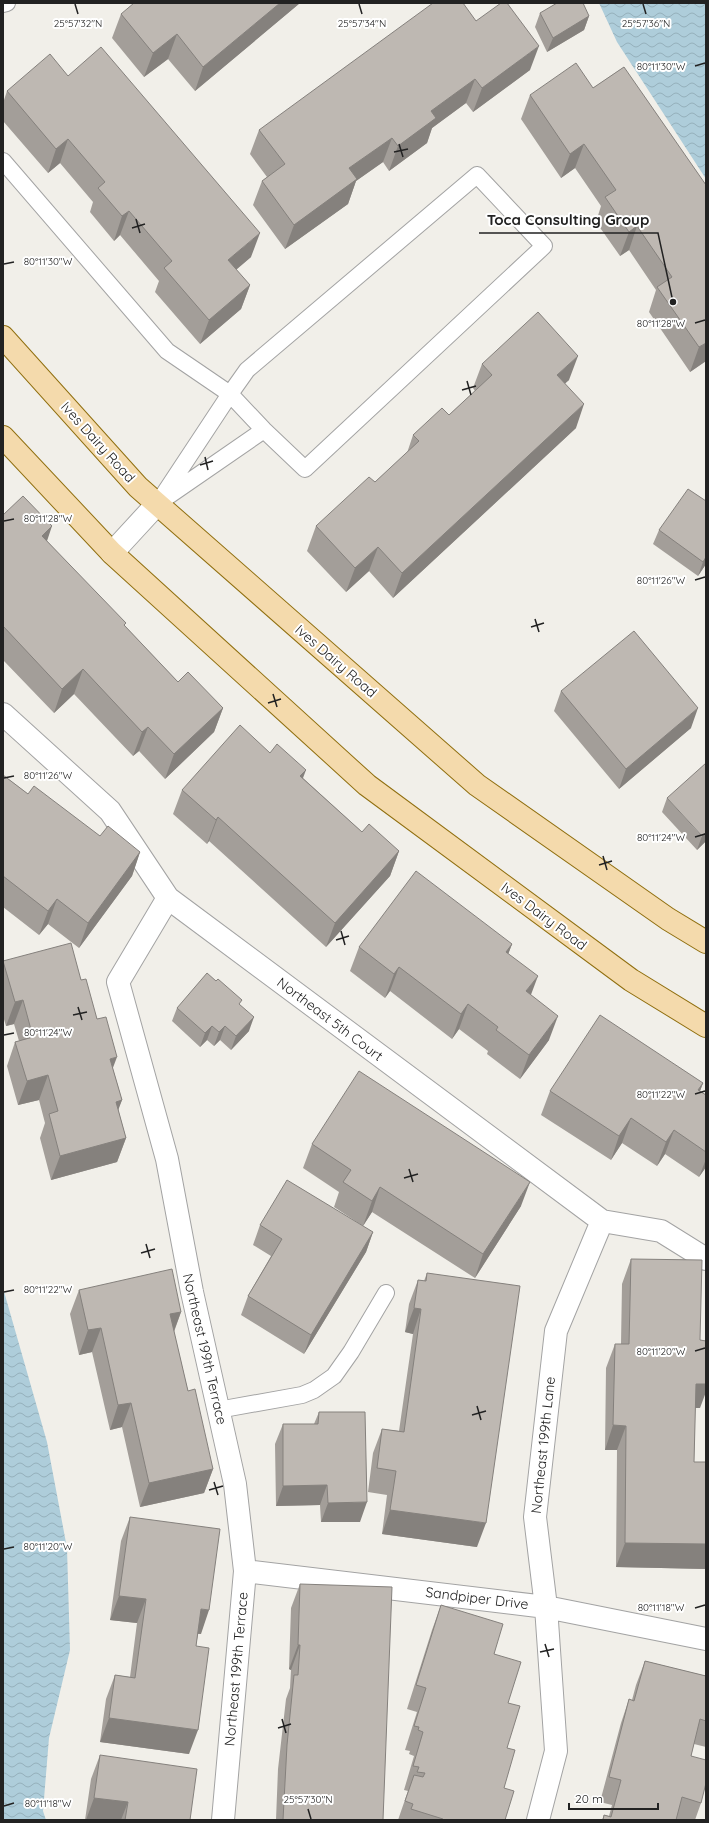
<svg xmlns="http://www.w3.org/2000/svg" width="709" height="1823" font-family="Quicksand,sans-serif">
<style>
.water{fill:url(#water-waves)}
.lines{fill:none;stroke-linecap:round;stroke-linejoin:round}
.lane-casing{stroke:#a3a3a3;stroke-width:18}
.street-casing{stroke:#a3a3a3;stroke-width:24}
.primary-casing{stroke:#906f0f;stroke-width:24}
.lane{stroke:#fff;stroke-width:16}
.street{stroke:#fff;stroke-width:22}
.primary{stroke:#f4daac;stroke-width:22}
.wall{fill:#a39e99}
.shaded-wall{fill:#85817d}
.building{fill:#beb8b2;stroke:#85817d}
.ticks{fill:none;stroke:#222;stroke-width:1.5}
.labels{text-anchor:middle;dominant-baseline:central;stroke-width:4;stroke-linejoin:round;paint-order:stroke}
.street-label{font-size:14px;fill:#222;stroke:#fff}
.ticks-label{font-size:10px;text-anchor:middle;fill:#222;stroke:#fff;stroke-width:4;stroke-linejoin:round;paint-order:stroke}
.leader{fill:none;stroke:#222;stroke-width:1.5}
.callout-dot{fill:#222;stroke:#fff;stroke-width:1.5}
.callout-label{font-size:15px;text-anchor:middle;font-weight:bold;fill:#222;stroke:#fff;stroke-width:4;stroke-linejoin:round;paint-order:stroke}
</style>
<defs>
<pattern id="water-waves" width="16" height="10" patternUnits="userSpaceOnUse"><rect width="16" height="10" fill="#aecdda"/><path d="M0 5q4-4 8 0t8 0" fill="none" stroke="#95b0bb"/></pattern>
</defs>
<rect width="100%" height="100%" fill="#f1efe9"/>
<path class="water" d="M599,3h107v176l-89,-137z
M3,1288l44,154 20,106 3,102 -21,88 -6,73 3,9h-43z"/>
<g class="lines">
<defs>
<path id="lane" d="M3,4l4,-1
M3,161l164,190 63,43 34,36 41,39 239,-223 -67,-71 -230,195 -17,24 -72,109
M164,499l100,-69
M218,1410l84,-15 12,-5 20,-14 17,-24 35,-59"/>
<path id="street" d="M112,553l46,-50
M3,714l107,97 58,87 434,323 59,10 45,28
M168,898l-50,84 49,177 25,133 43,192 10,87 -22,249
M245,1571l301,36 160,32
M538,1820l18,-69 -10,-144 -11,-90 21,-186 46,-110"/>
<path id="primary" d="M3,337l135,150 339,298 191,134 38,23
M3,437l109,116 255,232 264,195 75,46"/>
</defs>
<use href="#lane" class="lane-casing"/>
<use href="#street" class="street-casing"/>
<use href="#primary" class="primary-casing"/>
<use href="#lane" class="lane"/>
<use href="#street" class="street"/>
<use href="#primary" class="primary"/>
</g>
<path class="wall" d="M300,3l-105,88 -27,-32 -24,18 -32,-39 9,-24z
M540,13l49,3 -5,14 -37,22 -12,-25z
M476,21l54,49 -57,42 -7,-9 -34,25 -5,15 -38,28 -6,-9 -27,19 -8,23 -63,45 -32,-44 9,-24 5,-4 -17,-23 9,-24z
M624,67l82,294 -16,11 -41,-60 7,-22 -27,-40 -9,6 -24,-34 5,-16 -26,-38 -14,10 -40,-59 9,-24 63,-7z
M68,76l183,181 -15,13 14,15 -9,24 -41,35 -45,-52 4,-11 -39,-46 -6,6 -24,-29 3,-10 -33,-39 -12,10 -45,-52v-18l4,-12z
M482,364l87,16 -4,3 11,45 -183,170 -24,-27 -23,21 -39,-41 9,-25 59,-44 32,-29 6,-18 36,-20 26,-24 -2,-3z
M706,501v63l-8,12 -45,-32 6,-14z
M3,515l44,26 78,85 53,56 45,26 -9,24 -49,47 -26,-28 -6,5 -59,-62 -20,19 -51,-53z
M561,691l130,37 -72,61 -65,-78z
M270,753l33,25 59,54 37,19 -9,25 -64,71 -117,-106 -2,3 -34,-30 9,-24z
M3,775l25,19 72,42 40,16 -8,24 -53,72 -31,-24 -9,11 -36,-28z
M667,798l39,43 -9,9 -35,-38z
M512,944l-4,10 23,41 18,45 -29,39 -33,-25 1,-3 -29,-22 -7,10 -62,-48 -5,7 -35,-27 9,-24z
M3,961l78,19 16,39 16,50 9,31 -4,9 8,29 -9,24 -66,18 -11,-42 5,-15 -6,-23 -21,5 -11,-39 8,-24 4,-1 -5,-17 -8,2 -3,-10z
M240,1005l9,26 -18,19 -11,-10 -6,6 -7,-6 -7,7 -28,-26 5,-13z
M703,1083l-3,8 6,4v72l-7,10 -34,-23 -8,12 -35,-23 -11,17 -70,-45 9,-24z
M312,1144l209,62 -46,72 -103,-66 -9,14 -29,-19 5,-15 -36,-24z
M260,1225l113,7 -7,20 -62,102 -63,-39 7,-19 23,-40 -18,-11z
M631,1259l69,81v68h-5l-1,54 12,107 -90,-2 1,-117h-12l1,-82 9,-24h6l1,-60z
M427,1273l50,274 -95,-13 5,-39 -19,-3 5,-39 9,-24 17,2 14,-97 -8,-2 4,-28 9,-24 6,1z
M79,1290l102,22 -7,20 14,59 25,78 -9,24 -64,14 -18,-80 -12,3 -18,-78 -13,3 -9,-41z
M319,1412l41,110h-39l-1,-17 -44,1 -1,-62 8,-20h31z
M130,1517l71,117h-3l-2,12 -7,108 -89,-12 6,-43 9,-24 15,2 7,-54 -27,-3 11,-79z
M300,1584l83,236h-107l2,-51 8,-70 4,-11 1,-18 -2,-1 2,-61z
M441,1605l53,49 14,49 -1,45 -3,40 1,32h-107l10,-29 -4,-1 10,-34 -5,-2 1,-3 -5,-1 12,-38 -10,-3 25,-79z
M645,1661l61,15v71l-12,-3 -3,12 10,47 -6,17h-93l2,-5 5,1 3,-11 -12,-3 21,-79 8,-24 3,1 4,-15z
M100,1755l90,65h-105l6,-41z"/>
<path class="shaded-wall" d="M280,3h20l-105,88 8,-24z
M589,16l-5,14 -37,22 6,-14z
M177,34l-9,25 -24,18 9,-24z
M539,46l-9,24 -57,42 9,-24z
M475,79l-9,24 -34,25 -5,15 -38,28 9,-25 33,-35z
M392,138l-9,24 -27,19 -8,23 -63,45 9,-24 55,-57z
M68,139l-8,24 -12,10 8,-24z
M584,144l-9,24 -14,10 9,-24z
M129,211l-9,24 -6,6 8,-25z
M637,226l-8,24 -9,6 9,-24z
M260,233l-9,24 -32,27 9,-24z
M250,285l-9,24 -41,35 9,-24z
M706,343v18l-16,11 9,-25z
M578,356l-9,24 -21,19 9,-24z
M584,404l-8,24 -183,170 9,-25z
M52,526l-8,24 -2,-14z
M378,547l-9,24 -23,21 9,-24z
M706,557v7l-8,12 5,-14z
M83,669l-9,25 -20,19 8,-24z
M223,708l-9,24 -49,47 9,-25z
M698,708l-7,20 -72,61 7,-20z
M148,727l-9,24 -6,5 9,-24z
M306,770l-9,24 3,-18z
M218,817l-9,24 -2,3 9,-24z
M706,832v9l-9,9 5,-14z
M399,851l-9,25 -64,71 9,-24z
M140,852l-8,24 -53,72 9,-25z
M57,899l-9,25 -9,11 9,-24z
M512,944l-9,24 3,-16z
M399,967l-9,24 -5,7 9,-24z
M538,976l-9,24 -3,-9z
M23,1000l-9,24 -8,2 9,-24z
M468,1004l-9,25 -7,10 9,-25z
M558,1016l-9,24 -29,39 9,-24z
M254,1017l-5,14 -18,19 5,-14z
M212,1026l-5,14 -7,7 5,-14z
M225,1026l-5,14 -6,6 5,-14z
M117,1057l-9,24 2,-22z
M48,1075l-9,25 -21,5 9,-24z
M703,1083l-9,24 4,-17z
M122,1100l-9,24 3,-22z
M631,1118l-9,25 -11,17 8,-24z
M674,1130l-9,24 -8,12 9,-24z
M126,1138l-9,24 -66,18 9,-24z
M706,1159v8l-7,10z
M530,1182l-9,24 -46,72 8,-24z
M380,1187l-8,25 -9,14 9,-25z
M373,1232l-7,20 -62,102 7,-19z
M414,1308l7,1 -8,25 -8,-2z
M181,1312l-9,24 -2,-22z
M101,1328l-9,24 -13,3 9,-25z
M696,1384h10v8l-6,16h-13z
M131,1403l-9,24 -12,3 8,-25z
M613,1425l13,1 -9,24h-12z
M213,1469l-9,24 -64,14 9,-24z
M327,1485l-7,20 -44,1 7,-20z
M367,1502l-7,20h-39l7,-19z
M390,1510l96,13 -9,24 -95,-13z
M625,1543l81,1v25l-90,-2z
M119,1596l27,3 -9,24 -27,-3z
M201,1609l8,1 -8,24 -8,-1z
M298,1645h2l-9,25 -2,-1z
M109,1718l89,12 -9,24 -89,-12z
M94,1798l34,4 -7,18h-35z"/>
<path class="building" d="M134,3h146l-77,64 -26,-33 -24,19 -32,-39z
M433,3h30l13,18 25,-18h6l32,43 -57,42 -7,-9 -44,32 5,7 -38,28 -6,-8 -43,30 8,11 -63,46 -32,-44 23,-17 -26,-34z
M557,3h26l6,13 -36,22 -13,-25z
M101,47l159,186 -32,27 22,25 -41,35 -45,-52 8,-7 -43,-50 -7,5 -24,-28 7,-6 -37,-43 -12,10 -49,-58 43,-37 18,22z
M576,63l17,25 31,-21 82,118v158l-7,4 -42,-60 15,-10 -35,-51 -8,6 -24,-35 11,-7 -32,-46 -14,10 -40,-59z
M538,312l40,44 -21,19 27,29 -182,169 -24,-26 -23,21 -39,-42 53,-49 6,5 44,-41 -6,-6 29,-27 7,7 43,-40 -10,-11z
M688,489l18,12v56l-3,5 -44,-32z
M23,496l29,30 -10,10 84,87 -2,2 54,57 10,-10 35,36 -49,46 -26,-27 -6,5 -59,-63 -21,20 -59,-63v-111z
M634,631l64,77 -72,61 -65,-78z
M240,725l30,28 7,-9 29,26 -6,6 62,56 7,-8 30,27 -64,72 -117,-106 -2,3 -34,-30z
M706,763v69l-4,4 -35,-38z
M3,775l25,19 6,-8 66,50 8,-10 32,26 -52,71 -31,-24 -9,12 -45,-35z
M416,871l96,73 -6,8 32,24 -12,15 32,25 -29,39 -33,-25 2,-3 -30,-23 -7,10 -62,-47 -5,7 -35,-27z
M71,943l10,37 5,-1 11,40 9,-2 11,40 -7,2 12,41 -6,2 10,36 -66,18 -11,-42 9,-3 -10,-36 -21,6 -12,-39 18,-5 -10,-37 -8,2 -12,-41z
M207,973l9,8 2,-2 24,21 -3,4 15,13 -18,19 -11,-10 -6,6 -7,-6 -7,7 -28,-25z
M600,1015l103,68 -5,7 8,5v57l-32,-22 -8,12 -35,-24 -12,18 -69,-45z
M359,1071l171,111 -47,72 -103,-67 -8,14 -29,-19 8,-12 -39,-26z
M287,1180l86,52 -62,103 -63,-39 34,-57 -22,-14z
M631,1259l71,1 -2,80 6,1v43h-10l-2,78h12v82l-81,-1 1,-117 -13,-1 2,-81h14z
M172,1269l9,43 -11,2 18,77 7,-2 18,80 -64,14 -18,-80 -13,2 -17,-77 -13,2 -9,-40z
M427,1273l93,13 -34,237 -96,-13 6,-39 -19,-3 5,-39 22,3 17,-123 -7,-1 4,-28 8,1z
M319,1412h46l2,90 -39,1 -1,-18 -44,1v-62h35z
M130,1517l90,12 -11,81 -8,-1 -5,37 13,2 -11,82 -89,-12 6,-43 20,3 11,-79 -27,-3z
M300,1584l92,3 -9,233h-100l4,-75 7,-70h4l2,-30h-2z
M441,1605l62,19 -9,30 27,8 -13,41 12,3 -13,42 8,2 -11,38 10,3 -9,29h-62v-1l-32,-10 2,-5 -8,-3 9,-26 9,2 2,-4 -8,-1 2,-5 -6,-1 10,-34 -5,-2 1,-3 -5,-1 12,-38 -10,-3z
M645,1661l61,15v45l-6,-2 -9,37 15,4v23l-5,20 -19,-6 -6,23h-73l1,-5 7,2 10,-37 -12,-3 20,-78 5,2z
M100,1755l97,14 -7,51h-65l3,-18 -34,-4z"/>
<path class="ticks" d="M75,4l3,10M359,4l3,10M643,4l3,10M695,66l10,-3M399,144l4,13M394,152l14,-3M136,219l4,14M132,228l13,-4M4,264l10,-2M695,323l10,-3M467,381l4,14M462,390l14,-4M205,457l3,13M200,465l13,-4M4,521l10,-2M695,580l10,-3M535,619l4,13M531,627l13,-4M273,694l4,13M268,703l13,-4M4,778l10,-2M695,837l10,-3M603,856l4,14M599,865l13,-4M341,931l4,14M336,940l13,-4M78,1007l4,13M73,1015l14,-3M4,1035l10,-2M695,1094l10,-3M409,1169l4,13M404,1178l14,-4M146,1244l4,14M141,1253l14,-4M4,1292l10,-2M695,1351l10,-3M477,1406l4,14M472,1415l14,-4M214,1482l4,13M209,1490l14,-4M4,1549l10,-2M695,1608l10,-3M545,1644l4,13M540,1652l14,-3M282,1719l4,14M278,1728l13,-4M4,1806l10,-3M308,1809l3,10"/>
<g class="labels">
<g class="street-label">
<text transform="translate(98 442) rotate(48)">Ives Dairy Road</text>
<text transform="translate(336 661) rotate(41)">Ives Dairy Road</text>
<text transform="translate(544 916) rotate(37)">Ives Dairy Road</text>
<text transform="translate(330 1019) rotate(37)">Northeast 5th Court</text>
<text transform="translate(205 1349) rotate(77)">Northeast 199th Terrace</text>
<text transform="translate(543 1445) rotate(-84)">Northeast 199th Lane</text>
<text transform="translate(477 1598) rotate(7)">Sandpiper Drive</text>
<text transform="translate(236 1669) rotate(-85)">Northeast 199th Terrace</text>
</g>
</g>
<g class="ticks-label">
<text x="78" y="27">25°57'32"N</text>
<text x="362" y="27">25°57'34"N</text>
<text x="646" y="27">25°57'36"N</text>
<text x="661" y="70">80°11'30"W</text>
<text x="48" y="265">80°11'30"W</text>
<text x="661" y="327">80°11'28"W</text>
<text x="48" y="522">80°11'28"W</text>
<text x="661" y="584">80°11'26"W</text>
<text x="48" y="779">80°11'26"W</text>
<text x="661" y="841">80°11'24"W</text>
<text x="48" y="1036">80°11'24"W</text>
<text x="661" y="1098">80°11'22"W</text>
<text x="48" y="1293">80°11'22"W</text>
<text x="661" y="1355">80°11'20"W</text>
<text x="48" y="1550">80°11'20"W</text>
<text x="661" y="1611">80°11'18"W</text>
<text x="308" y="1803">25°57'30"N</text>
<text x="48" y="1807">80°11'18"W</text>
</g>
<path class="leader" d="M673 302L658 233H479"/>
<circle class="callout-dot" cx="673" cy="302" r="4"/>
<g class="callout-label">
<text x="568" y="225">Toca Consulting Group</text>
</g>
<rect width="709" height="1823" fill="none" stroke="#222222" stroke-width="8"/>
<path d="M569 1803v6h89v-6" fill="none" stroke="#222222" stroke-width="2"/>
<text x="575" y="1803" font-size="12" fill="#222222" stroke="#ffffff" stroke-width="3" paint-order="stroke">20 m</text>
</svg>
